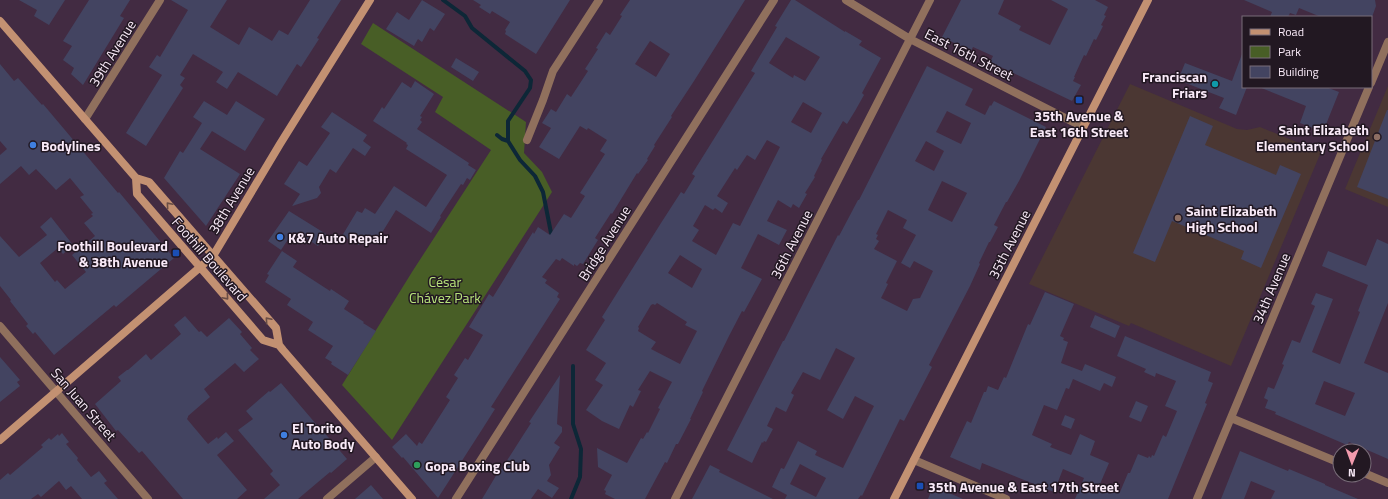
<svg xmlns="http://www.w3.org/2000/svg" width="1388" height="499" font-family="'Titillium Web',sans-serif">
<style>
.commercial{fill:#4b3733}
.green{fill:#485e26}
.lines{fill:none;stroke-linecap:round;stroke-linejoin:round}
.stream{stroke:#0d2737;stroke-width:4}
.building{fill:#434461;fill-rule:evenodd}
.street{stroke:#90705d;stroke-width:8}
.secondary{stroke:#c39172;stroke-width:8}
.oneway{stroke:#6a4e46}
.culture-dot{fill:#0f9aa8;stroke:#221822;stroke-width:1.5}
.transit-dot{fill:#1a4fb4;stroke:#221822;stroke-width:1.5}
.education-dot{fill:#8d6e63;stroke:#221822;stroke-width:1.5}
.shop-dot{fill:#3f7fe0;stroke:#221822;stroke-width:1.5}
.leisure-dot{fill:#2e9e5b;stroke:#221822;stroke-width:1.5}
.labels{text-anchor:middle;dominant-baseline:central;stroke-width:3;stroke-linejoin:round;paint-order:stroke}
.street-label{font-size:14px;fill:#f9eaf8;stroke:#221822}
.poi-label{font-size:14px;font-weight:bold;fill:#f9eaf8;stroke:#221822;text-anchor:start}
.park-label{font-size:14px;fill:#b8e37b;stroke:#221822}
</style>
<rect width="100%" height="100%" fill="#422b42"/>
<path class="commercial" d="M1130,84l107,45 10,1 13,-3 61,25 -90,214 -100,-43 -2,3 -100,-42z
M1388,86v121l-43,-18z"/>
<path class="green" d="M373,23l153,99 -2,31 18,19 10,20 -160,248 -50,-55 70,-113 79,-122 -56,-38 8,-15 -82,-53z"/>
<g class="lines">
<path class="stream" d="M443,0l22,16 7,12 53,43 6,9 -1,8 -22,33v20l12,19 15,16 8,16 8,41
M497,135l5,4 6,2
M571,499l9,-22 1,-28 -8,-25v-58"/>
</g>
<path class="building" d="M19,0h46l-16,25 -15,-9 3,-6z
M89,0h41l-10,16 4,2 -41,67 -12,-11 3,-6 -11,-8 9,-14 -9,-5z
M171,0h56l-17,27 29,18 10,-18 23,14 7,-11 9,5 22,-35h31l-24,38 2,1 -18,28 -4,-3 -20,32 -39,-24 -11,17 -11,-7 7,-10 -30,-18 -13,21 5,3 -5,7 3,3 -37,58 -20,-13 36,-58 -13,-8 8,-12 3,2 28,-47z
M422,0l23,14 -11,17 -4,-3 -8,14 -4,-3 -4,7 -28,-17 11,-17 12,8z
M473,0h97l-34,54 -31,-20 1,-3 -1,-1 5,-8 -18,-11 -2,3 -11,-7 2,-2z
M630,0h115l-51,81 -23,35 1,1 -18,28 1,1 -8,13 1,1 -10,14 -1,-1 -25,41 -1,-1 -16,25 3,2 -15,24 -3,-1 -3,3 -3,-2v2l-12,-8 -2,3 -4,-2 -14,18 5,3 -2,3 14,10 -2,4 3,2 -69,108 4,2 -12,19 -45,70 -35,-41 -1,1 -10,-11 14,-13 11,12 2,-4 3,2 28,-44 -4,-3 12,-19 -4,-3 11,-17 3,2 15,-25 -14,-8 20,-33 4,3 40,-65 1,2 4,-7 12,8 14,-21 7,4 14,-22 -5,-3 25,-39 -5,-3 7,-11 -19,-12 -1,2 -7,-4 -21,33 -20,-12 12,-19 -9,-5 9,-14 5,3 11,-18 4,3 17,-26 -3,-2 13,-20 -2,-1 10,-16 4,3 12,-19 -2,-1zM650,41l20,13 -14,23 -21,-13z
M791,0h4l50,32v-1l17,10 -3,4 22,13 -19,35 2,2 -9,16 -8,13 -4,-3 -22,38 1,1 -8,16 1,1 -10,16 2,1 -8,14 -6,-4 -2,4 -13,-8 -11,21 20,9 -8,15 -21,-11 -17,34 21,11 -18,33 -2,-1 -13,25 -27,55 1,1 -13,27h1l-13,25h-2l-9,19 -2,-1 -20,37h-30l-10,-5 1,-3 -2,-1 8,-15 -14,-8 -1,-19 30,15 14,-25 2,1 4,-7 1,1 12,-24 -2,-1 14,-26 -22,-11 -12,19 3,1 -8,16 -3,-2 -11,24 -17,-8 -16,-11 17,-25 -8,-5 11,-17 -20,-13 19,-30 -3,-3 59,-94 20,-31 3,2 11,-18 -3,-2 63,-101 -4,-2 26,-44 -2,-1zM786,37l34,20 -15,24 -11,-6 -1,3 -24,-15zM803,102l19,11 -11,20 -20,-11zM767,140l13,7 -40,79 -7,-3 -17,32 -24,-14 7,-11 -6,-4 12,-21 8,5 2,-2 7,5 6,-10 -11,-7 18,-28 2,2 10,-15 8,5zM680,255l22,14 -10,19 -24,-15zM657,303l30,19 -2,3 12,6 -17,33 -29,-15 5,-7 -18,-11 1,-3 -1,-1 13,-22 2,-1 2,1z
M961,0h43l-6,14 23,12 -2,4 31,15 18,-36 -17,-9h44l13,7 -4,8 2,1 -5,9 2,1 -7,14 -2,-1 -8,17 -2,-1 -10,22h1l-2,4 8,4 -9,16 -82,-39 3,-6 -20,-9 -2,4 -29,-14z
M1244,0h131l1,6 -4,11h-51l-22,-9 -3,7 -6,-2 -2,4h-18l2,-5z
M1242,54l1,33h4l-11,28 -17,-7 5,-10 -46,-18 7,-17 47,18z
M456,58l23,14 -6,9 -22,-14z
M0,64l14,17 4,-3 24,27 1,-1 75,89 1,-1 55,66 -58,49 -2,-2 -60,50 -19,-23 -2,2 -7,-8 2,-2 -18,-23 1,-1 -11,-14v-50l19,21 28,-22 -7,-8 11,-10 22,28 -10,9 -5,-6 -18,15 15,19 2,-2 8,9 21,-17 -14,-17 23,-19 -11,-13 9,-7 -2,-2 2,-1 -13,-16 4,-2 -14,-17 -14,12 -20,-21 -7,6 -8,-9 -21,18v-29l7,-6 -7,-8z
M927,66l46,23 -8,16 20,10 5,-10 1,1 3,-5 52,26 -27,54 -12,21h-1l-12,23 4,2 -8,15h-1l-10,21 1,1 -10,22 -41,79 3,2 -28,54 -4,-2 -38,77 -1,-1 -3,4h-73l2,-4 -15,-8 9,-19 3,1 14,-28 19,10 -2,4 28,13 31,-62 -19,-10 -12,23 -16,-9 28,-52 -19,-10 -16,32 -17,-8 -12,21 3,2 -8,17 -10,-5 -9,19 6,3 -7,13 -2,-1 -1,2 -1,-1 -10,21 -25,-13 56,-109h1l54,-106 1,1 19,-36h1zM947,111l24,12 -10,21 -25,-12zM926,141l18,10 -10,20 -19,-10zM942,181l25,12 -15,29 -24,-12zM888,210l19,10 -4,8 13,7 -15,28 9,5 4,-7 19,10 -13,27 -7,1 -6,12 -26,-13 7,-14 -2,-1 11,-22 -23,-12 5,-8 -3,-2 2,-4 -2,-1zM800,464l26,14 -10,19 -26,-13z
M415,81l19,13 -14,22 2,1 -2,3 2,2 -5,7 52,34 -1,2 8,5 -6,10 -3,-2 -4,7 -2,-1 -21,32 1,1 -10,16 -35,-23 -21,34 -11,-7 -5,8 -17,-9 15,-25 5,2 3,-5 10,6 19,-28 32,21 21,-32 -41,-26 2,-4 -2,-1 1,-1 -34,-22 9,-14 2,2 18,-27 9,6z
M1259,87h67l13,5 -16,40 -23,-9 6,-17z
M204,101l23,14 9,-14 29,18 -20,32 -33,-20 -12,18 40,25 -34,52 -42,-48 16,-27 3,2 19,-30 -9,-6z
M1387,110h1v89l-31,-12z
M332,112l35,23 -4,6 8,6 -6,9 -12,-8 -17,25 -6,-4 -11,18 2,6 -4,5 -25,8 8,-12 -16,-10 15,-23 8,5 23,-33 -9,-6z
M1190,116l23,10 -8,19 71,30 4,-10 21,9 -40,94 -20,-9 3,-8 -72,-30 -17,41 -22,-9z
M289,211l37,23 -8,12 -14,-9 -1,1 -10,-6 -12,18 -13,-9z
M1377,239l11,5v59l-24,60 24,10v86l-39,-17 -2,3 -72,-31 1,-2 -11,-4 3,-8 -4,-2 4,-11 6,2 10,-24 -2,-1 10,-24 8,3 15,-37 -4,-2 5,-11 17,6 -21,53 28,12 20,-52 -2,-1 10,-26 -46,-19 6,-15 38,15zM1324,381l31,12 -10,23 -30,-12z
M282,251l15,10 -4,6 37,24 1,-2 18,12 -5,8 20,13 -1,1 13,8 -28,44 -17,-11 1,-2 -7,-4 8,-12 -25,-16 5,-8 -26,-17 4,-6 -26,-17 4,-7 -2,-1z
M1045,292l29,12 -14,32 4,2 -1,2 5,2 -7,21 21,8 3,-7 31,13 -4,10 -8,-4 -4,8 -27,-12 -4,10 -3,-1 -9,22 -13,-5 -12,30 20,9 -2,3 21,8 9,-21 15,7 -5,14 19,8 -9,21 20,8 8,-19h2l8,-19 10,4 1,-2 2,2 1,-3 2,1 9,-21 3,2 11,-26 -12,-5 11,-25 -20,-8 -1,4 -11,-5 2,-3 -29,-13 8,-20 86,36 -3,9 5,2 -8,20 2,1 -39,95h-93l9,-21 -21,-9 -9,23 -72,-29 -2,7 -30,-13 17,-36 4,2 13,-31h2l2,-6 10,4 6,-13 2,1 22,-54 2,1z
M1095,315l25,11 -5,12 -25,-11z
M185,316l14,16 2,-1 6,6 22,-19 13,14 -2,2 12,14 -2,2 9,9 -15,13 -9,-9 -31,26 6,8 -22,19v1l-1,2 21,25 9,-7 1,2 8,-7 8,9 -17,14 30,35 -10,9h-54l-41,-48 -3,2 -21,-23 -2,1 -21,-27 26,-23 -3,-4 9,-7h1l18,-16 5,6 30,-26 -7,-9z
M0,357l20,23 -3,2 3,4 -20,16z
M560,375l-3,49 5,3v5l-8,11 6,4 -11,18 2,10 -4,6 12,7 -7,10 -14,-9 -7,10h-49l18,-30 1,1 21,-33 9,-14 -2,-1 4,-6z
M281,383l41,48v-1l25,29 -16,14 -1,-1 -32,27h-34l16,-14 -10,-11 3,-3 -35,-41 15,-11 -7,-8 23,-20 1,1z
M1136,401l12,5 -7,16 -12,-5z
M1065,415l10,4 -4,10 -10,-4z
M62,433l7,9 -3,2 12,14 -1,2 14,17 8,-6 8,10 -3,2 14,16h-36l-11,-13 -5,4 -7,-9 -18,16 -3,-3 -7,5h-31v-19l8,-7 2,2 33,-28 -2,-2 8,-7 2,2 7,-6 1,2z
M1240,451l48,20 1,-2 36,15v1l33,14h-87l4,-8 -24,-10 -7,18h-23z
M710,465l10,5 -1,2 54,27h-81z
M371,485l12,14h-28z
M933,486l30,13h-35z"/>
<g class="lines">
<path class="street" d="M846,0l64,39 173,88
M1371,83l17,-41
M85,119l75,-119
M527,140l16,-40 10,-29 46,-71
M0,326l148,173
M1231,418l109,45
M914,460l92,39
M1364,473l24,10
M327,499l49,-42
M456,499l318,-499
M675,499l255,-499
M1197,499l172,-412"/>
<path class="secondary" d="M0,21l136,157 13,4 127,146 3,17 4,5 129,149
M136,178l1,16 126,146 16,5
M0,440l213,-184 67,-112 90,-144
M894,499l254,-499"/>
</g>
<defs><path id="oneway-chevron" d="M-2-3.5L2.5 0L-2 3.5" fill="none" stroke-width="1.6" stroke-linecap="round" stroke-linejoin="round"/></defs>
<g class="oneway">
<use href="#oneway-chevron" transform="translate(169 205) rotate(-131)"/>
<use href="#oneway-chevron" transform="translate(226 297) rotate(49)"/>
<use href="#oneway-chevron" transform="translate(268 320) rotate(-131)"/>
</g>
<circle class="culture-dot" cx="1215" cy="84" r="4"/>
<g class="transit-dot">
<rect x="1075" y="96" width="8" height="8" rx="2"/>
<rect x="172" y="249" width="8" height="8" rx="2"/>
<rect x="916" y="482" width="8" height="8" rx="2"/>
</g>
<g class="education-dot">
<circle cx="1377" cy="137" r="4"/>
<circle cx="1178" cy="218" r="4"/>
</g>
<g class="shop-dot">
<circle cx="33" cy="145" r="4"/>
<circle cx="280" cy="237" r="4"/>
<circle cx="284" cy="435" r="4"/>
</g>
<circle class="leisure-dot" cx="417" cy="465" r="4"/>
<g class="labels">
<g class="street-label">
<text transform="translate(112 53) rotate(-58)">39th Avenue</text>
<text transform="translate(969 54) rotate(27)">East 16th Street</text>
<text transform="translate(231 200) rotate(-59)">38th Avenue</text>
<text transform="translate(604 243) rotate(-58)">Bridge Avenue</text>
<text transform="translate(791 244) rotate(-63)">36th Avenue</text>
<text transform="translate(1009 244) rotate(-63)">35th Avenue</text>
<text transform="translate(210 259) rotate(49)">Foothill Boulevard</text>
<text transform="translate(1271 288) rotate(-67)">34th Avenue</text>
<text transform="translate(84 404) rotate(49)">San Juan Street</text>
</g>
<g class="poi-label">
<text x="1207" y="76" text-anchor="end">Franciscan<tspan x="1207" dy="16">Friars</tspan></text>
<text x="1079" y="115" text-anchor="middle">35th Avenue &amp;<tspan x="1079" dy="16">East 16th Street</tspan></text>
<text x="1369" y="129" text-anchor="end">Saint Elizabeth<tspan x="1369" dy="16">Elementary School</tspan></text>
<text x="41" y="145">Bodylines</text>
<text x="1186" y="210">Saint Elizabeth<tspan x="1186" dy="16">High School</tspan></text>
<text x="288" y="237">K&amp;7 Auto Repair</text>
<text x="168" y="245" text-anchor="end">Foothill Boulevard<tspan x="168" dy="16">&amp; 38th Avenue</tspan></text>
<text x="292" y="427">El Torito<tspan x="292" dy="16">Auto Body</tspan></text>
<text x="425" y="465">Gopa Boxing Club</text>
<text x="928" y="486">35th Avenue &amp; East 17th Street</text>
</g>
<g class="park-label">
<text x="445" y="281">César<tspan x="445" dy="16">Chávez Park</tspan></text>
</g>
</g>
<rect x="1242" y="16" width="130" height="72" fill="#221822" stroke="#786c78"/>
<rect x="1250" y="29" width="20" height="6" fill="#c39172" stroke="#786c78"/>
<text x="1278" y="36" font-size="12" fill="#f9eaf8">Road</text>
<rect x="1250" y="46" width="20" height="12" fill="#485e26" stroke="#786c78"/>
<text x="1278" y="56" font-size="12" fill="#f9eaf8">Park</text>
<rect x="1250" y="66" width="20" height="12" fill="#434461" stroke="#786c78"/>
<text x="1278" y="76" font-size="12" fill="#f9eaf8">Building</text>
<g transform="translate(1352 463) rotate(181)"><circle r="19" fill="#221822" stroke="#786c78"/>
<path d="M0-3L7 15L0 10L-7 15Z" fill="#f29aad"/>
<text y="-6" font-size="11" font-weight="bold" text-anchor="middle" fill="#f9eaf8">N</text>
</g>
</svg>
